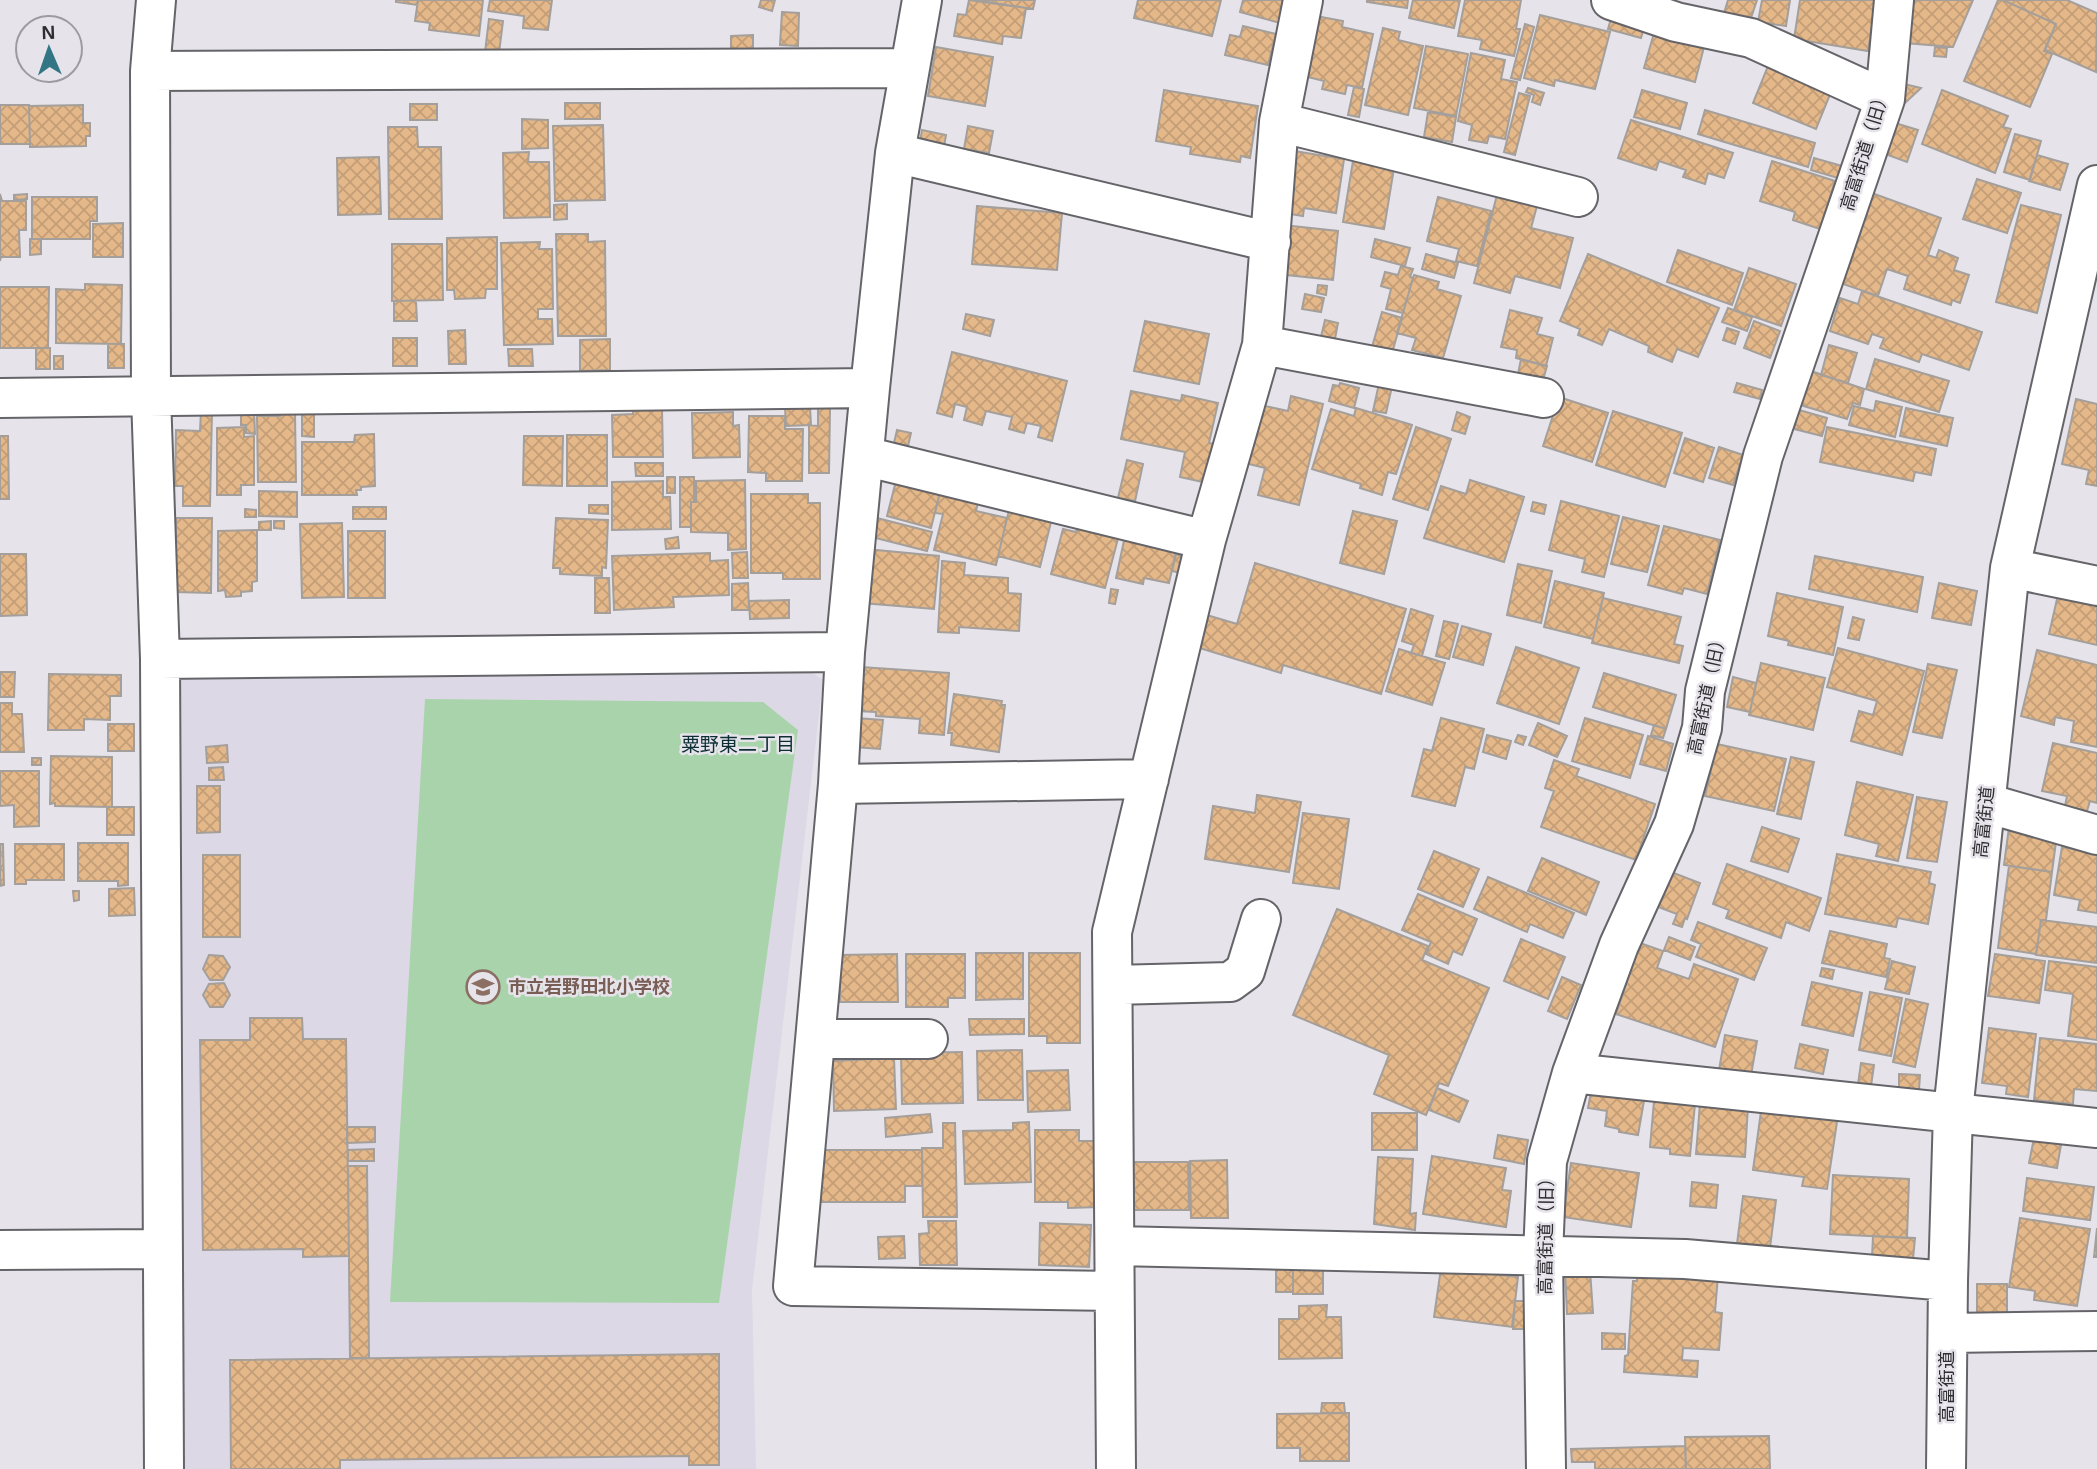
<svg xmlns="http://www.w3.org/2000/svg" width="2097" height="1469" font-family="Helvetica,'Noto Sans JP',sans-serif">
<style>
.built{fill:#dcd8e5}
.green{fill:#a9d4ab}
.building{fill:url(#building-cross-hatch);stroke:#a49f9b;stroke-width:2}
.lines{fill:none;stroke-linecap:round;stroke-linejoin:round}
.minor-casing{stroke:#656469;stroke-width:42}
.minor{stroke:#fff;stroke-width:38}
.labels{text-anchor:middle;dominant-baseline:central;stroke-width:5;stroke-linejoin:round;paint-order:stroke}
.street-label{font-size:18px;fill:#2e2d30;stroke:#e6e4ea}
.education-label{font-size:18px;font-weight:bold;fill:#785e54;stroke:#e6e4ea;text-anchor:start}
.neighbourhood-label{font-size:19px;fill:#0d2e35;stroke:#e6e4ea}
</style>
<defs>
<pattern id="building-cross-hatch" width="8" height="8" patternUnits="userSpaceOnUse" patternTransform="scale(1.75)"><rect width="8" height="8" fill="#e4b889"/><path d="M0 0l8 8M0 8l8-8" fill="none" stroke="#c49e77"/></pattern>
</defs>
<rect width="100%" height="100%" fill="#e6e4ea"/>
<path class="built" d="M801,665l22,15 -71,610 4,179h-573l-8,-785 22,-14z"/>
<path class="green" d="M425,699l338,3 35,28 -79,573 -329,-1z"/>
<path class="building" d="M396,0h22l-1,5 -21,-3z
M418,0h65l-4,36 -50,-6 1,-7 -15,-2z
M490,0h62l-4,30 -25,-2 1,-12 -36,-5z
M761,0h14l-3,11 -13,-4z
M969,0l57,8 -5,30 -18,-2 -1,8 -48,-8 4,-22 8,1z
M975,0h60l-2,9z
M1138,0h83l-9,36 -78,-18z
M1243,0h43l-6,23 -40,-11z
M1367,0h41l-1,8 -40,-6z
M1413,0h47l-6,28 -45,-10z
M1465,0h56l-5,29h4l-6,27 -34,-7 2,-9 -24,-4z
M1728,0h29l-7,21 -26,-8z
M1762,0h28l-4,26 -28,-4z
M1800,0h76l-8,51 -74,-12z
M1909,0h64l-20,47 -48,-4z
M1998,0h5l53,24 -12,27 8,3 -22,53 -66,-26z
M2003,0h64l30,13 -1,59 -51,-22 11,-26z
M782,12l17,1 -1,33 -18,-1z
M1540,15l70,17 -15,57 -40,-9 -1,6 -30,-8z
M1612,15l33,9 -4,14 -33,-9z
M1316,16l27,5 -1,6 31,7 -11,54 -15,-3 -2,9 -23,-5 2,-8 -20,-5z
M489,19l14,2 -4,32 -14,-1z
M1525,24l9,3 -14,53 -9,-2z
M1243,26l33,8 -8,31 -43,-10 5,-20 10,2z
M1383,28l17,4 -2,8 25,6 -15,69 -43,-10z
M1654,33l50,14 -9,35 -51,-14z
M753,35v14h-22v-13z
M1426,46l42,8 -12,62 -42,-8z
M936,47l57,10 -8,49 -57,-10z
M1935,47l12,1 -1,9 -12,-1z
M1471,53l34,7 -4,19 16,3 -12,57 -16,-3 -2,7 -18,-3 3,-15 -14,-4z
M1768,66l63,26 -15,37 -63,-26z
M1900,83l21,5 -16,15 -9,-1z
M1354,87l10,2 -5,28 -11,-2z
M1528,88l16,5 -4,12 -8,-3 2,-7 -8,-3z
M1164,90l94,16 -8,52 -9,-2 -1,6 -50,-8 1,-7 -35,-6z
M1642,90l45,13 -7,26 -46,-12z
M1942,90l66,26 -5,11 8,2 -16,44 -73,-29z
M1519,93l11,3 -15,59 -11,-3z
M565,103h35v16h-35z
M410,104h27v16h-27z
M0,105h29l1,39h-30z
M83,105v18h7v13h-4v10l-56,1 -1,-41z
M1705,110l110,33 -7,24 -110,-33z
M1428,112l28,5 -4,25 -28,-5z
M522,119l26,1v28l-26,1z
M1631,120l102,33 -9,25 -16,-5 -3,11 -22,-7 3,-7 -27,-9 -3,9 -38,-12z
M1895,123l23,7 -11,32 -22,-8z
M603,125l2,75 -50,1 -2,-75z
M968,126l25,5 -4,22 -25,-4z
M388,127h29l1,20h23l1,72h-53z
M922,130l24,5 -2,12 -24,-5z
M2015,134l26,7 -11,39 -26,-8z
M1294,151l50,8 -8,54 -32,-5 -1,8 -19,-3z
M529,152l-1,10h21l1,55 -46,1 -1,-65z
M2037,155l31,9 -8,26 -31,-9z
M379,157l2,57 -43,1 -1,-57z
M1814,158l28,8 -4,12 -27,-8z
M1353,161l41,7 -10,61 -41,-7z
M1772,161l63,20 -15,48 -27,-9 2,-8 -35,-11z
M1977,179l44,14 -14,40 -44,-14z
M1869,192l72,26 -13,37 8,3 3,-8 19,8 -4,12 15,5 -9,28 -8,-3 -1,5 -47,-16 4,-13 -21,-7 -9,27 -41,-14z
M0,194l2,7h24v29h-7l1,27h-19l-1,4z
M27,194v5l-13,1v-5z
M1497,195l40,11 -6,22 42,10 -13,50 -45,-12 -5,17 -36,-10z
M32,197h65v24h-7v18h-58z
M1438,197l53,14 -14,55 -21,-5 3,-12 -32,-8z
M567,204v15l-13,1v-15z
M2021,205l40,10 -24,98 -41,-11z
M977,206l85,7 -5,57 -85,-6z
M123,223v34h-30v-33z
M1283,225l55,6 -5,49 -56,-6z
M556,234h32v8l17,-1 1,95h-48z
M497,237v52h-11l-1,9 -30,1 -1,-9h-7v-52z
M30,239h11v15l-11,1z
M1375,239l35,9 -5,18 -34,-9z
M540,242l-1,7h13l1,60h-15v10h14l1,25 -49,1 -3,-102z
M392,244h50l1,56 -51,1z
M1678,250l65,23 -11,32 -65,-23z
M1426,254l32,9 -4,15 -32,-9z
M1588,254l131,54 -21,49 -21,-8 -5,13 -24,-10 1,-6 -40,-17 -7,16 -24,-10 2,-6 -20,-8z
M1401,266l12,3 -3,8 3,1 -10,35 -17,-4 5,-20 -10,-3 4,-14 13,3z
M1749,268l47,16 -15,42 -47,-16z
M1414,275l25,7 -2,7 24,7 -18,62 -31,-8 4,-12 -19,-5z
M85,284l37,1 -1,59 -65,-1v-54l29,1z
M1318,285l9,1 -1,9 -9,-2z
M0,287h49l-1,61h-48z
M1862,291l120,41 -13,38 -47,-16 -3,8 -39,-14 4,-10 -12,-4 -4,10 -38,-13 10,-33 18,6z
M1305,294l19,4 -3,14 -19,-3z
M394,301h22l1,20h-23z
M1728,308l24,9 -5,14 -25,-9z
M1510,310l32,8 -5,16 16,4 -7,28 -30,-8 1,-8 -16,-3z
M1382,312l20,6 -10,35 -20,-6z
M966,314l28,6 -4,16 -27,-7z
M1325,320l13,3 -4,21 -14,-3z
M1145,321l64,13 -10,50 -65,-13z
M1754,321l26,10 -10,27 -26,-10z
M1727,328l12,4 -4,12 -12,-4z
M465,330l1,34h-17l-1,-33z
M393,338h24v28h-24z
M610,339v31l-30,1v-31z
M108,344h16v24h-16z
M1829,345l28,8 -9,30 -27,-8z
M36,348h14v21h-14z
M508,349h24l1,17h-24z
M952,352l115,29 -15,60 -14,-4 3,-11 -14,-3 -3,10 -15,-4 3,-12 -26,-6 -4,14 -18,-5 3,-13 -12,-3 -3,13 -15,-4z
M54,356h9v13h-9z
M1521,359l26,7 -4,14 -25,-6z
M1875,359l74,22 -10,31 -73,-23z
M1808,370l56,19 -4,16 -7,-2 -6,16 -50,-15z
M1380,379l13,3 -7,31 -13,-2z
M1340,383l19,5 -5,20 -25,-7 4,-16 6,1z
M1737,383l25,7 -2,9 -26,-7z
M1131,391l50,10 1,-6 36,8 -9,40 5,1 -7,39 -27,-6 5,-25 -64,-13z
M1291,396l32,8 -24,101 -41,-10 7,-27 -32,-8 14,-58 41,9z
M1559,397l49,16 -16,49 -49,-16z
M2076,399l21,5v82l-11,-2 3,-14 -27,-6z
M1876,401l26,6 -7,30 -46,-12 5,-19 20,5z
M785,407h25l1,18 -25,1z
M818,408h12l-1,65h-20v-48l9,1z
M1356,408l56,17 -16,49 -8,-2 -6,23 -22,-7 1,-4 -49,-15 19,-60 23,7z
M1906,408l47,10 -6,28 -47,-10z
M662,409l1,48h-50l-1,-42 21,-1v-4z
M241,410h13l1,24 -9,-1v-8h-5z
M1799,410l28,8 -5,18 -28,-7z
M201,411h11l-2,95h-27v-20h-8l1,-56 24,1z
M302,411l12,1v25l-12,-1z
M1613,411l69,22 -17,54 -69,-22z
M280,412h15l1,70h-38l-1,-66h23z
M733,412v14l6,-1 1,32 -47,1 -1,-45z
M1457,412l13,5 -5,17 -13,-4z
M749,416h36v13h18l-1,52h-36v-8l-18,-1z
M244,427v10l10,-1v49h-13v10h-24v-67z
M1416,427l35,12 -23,71 -35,-11z
M1827,427l109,22 -5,26 -16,-3 -2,9 -93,-19z
M897,430l14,3 -3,13 -14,-3z
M374,434l1,52 -14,1v3h-5l1,5h-55v-53h52l1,-7z
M567,435h40v51h-40z
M0,436h8l1,63h-9z
M524,436h39l-1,50 -39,-1z
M1685,438l29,10 -11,34 -29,-9z
M1719,447l24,8 -10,30 -24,-7z
M1127,460l16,4 -8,37 -17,-3z
M635,463h28v13h-27z
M898,473l44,11 -11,44 -44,-12z
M667,477h8v16h-8z
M680,477h14v25h-3v25h-11z
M745,480l1,69 -18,1v-17l-37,-1v-30h5v-21z
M1470,480l54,17 -20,65 -80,-24 17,-52 25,8z
M663,481v16h7l1,32 -59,1v-48z
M942,484l38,10 -4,17 31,7 -11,47 -62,-15 9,-36 -8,-1z
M259,491l38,1v25l-38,-1z
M751,494h57v9h12v76h-37v-6h-32z
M1561,501l58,15 -15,61 -22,-5 3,-13 -36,-9z
M1011,502l29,8 -3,9 14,3 -11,45 -42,-11z
M1533,502l13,3 -2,9 -13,-3z
M589,505h19v9l-19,-1z
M353,507h33v12h-33z
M245,509l11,1v7h-11z
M1353,511l44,10 -13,53 -44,-11z
M1623,517l36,9 -12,46 -36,-8z
M176,518h36l-1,75 -36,-1z
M556,518l52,2 -2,48 -4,-1v9l-42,-2v-6h-7z
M877,518l55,14 -5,19 -55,-14z
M1080,520l40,11 -15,57 -54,-14 12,-45 13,3z
M271,521v9h-12v-8z
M274,521h10v8l-10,-1z
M342,523l2,74 -42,1 -2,-74z
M1664,526l56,14 -13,54 -23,-6 -2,6 -34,-9z
M257,530v51l-5,1v9l-11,1v4l-15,1 -1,-7 -7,1v-60z
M348,531h37v67h-37z
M1125,536l52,11 -8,36 -25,-5 -1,6 -27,-6z
M678,537l1,11 -13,1 -1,-10z
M866,549l73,7 -5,53 -72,-6z
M747,552l1,26h-15l-1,-25z
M710,553v8l18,-1 1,35 -56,2 1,10 -60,3 -2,-54z
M0,554h26l1,61 -27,1z
M1176,554l8,2 -3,17 -9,-2z
M1815,556l108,21 -6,35 -108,-23z
M942,561l23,2 -1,12 44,3v15l13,1 -2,37 -60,-4v6l-21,-1z
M1255,563l151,46 -25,85 -98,-29 -2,8 -91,-28 10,-32 37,11z
M1518,564l34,7 -11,52 -34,-8z
M595,578h14l1,35h-15z
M1555,581l49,12 -11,46 -49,-12z
M748,583l1,27h-17v-26z
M1939,583l38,8 -6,34 -39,-7z
M2060,586l37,9v50l-48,-11z
M1111,589l7,1 -3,14 -6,-1z
M1777,593l66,14 -10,48 -45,-10 1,-4 -21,-5z
M1603,598l78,19 -7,27 9,2 -4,17 -87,-20z
M789,600v18l-39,1 -1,-18z
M1411,609l22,7 -11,40 -11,-3 3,-8 -12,-4z
M1853,617l11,3 -5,20 -11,-2z
M1444,621l14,3 -9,35 -13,-3z
M1462,626l29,8 -8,31 -30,-8z
M1516,647l63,21 -20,56 -62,-21z
M1838,648l86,23 -22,84 -51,-14 8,-30 14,4 4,-14 -50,-14z
M1399,649l46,14 -13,42 -46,-14z
M2037,650l60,15v82l-26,-5 3,-21 -19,-4 -1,8 -33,-9z
M1761,663l64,15 -12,52 -64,-15z
M1928,664l29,6 -15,68 -29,-6z
M861,667l88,6 -5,62 -25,-2 1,-14 -44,-3v-4l-19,-1z
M0,672h15l-1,25h-14z
M1604,673l72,22 -10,34 -73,-22z
M49,674l72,1v21h-11v24l-26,-1v11h-36z
M1733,677l23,6 -6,29 -23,-5z
M954,694l48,7 -1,4h4l-6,47 -48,-7 1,-12h-4z
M0,703h12v11h10l2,38h-24z
M856,718l27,2 -3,29 -26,-2z
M1441,718l43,11 -10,40 -9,-2 -10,39 -43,-10 12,-47 8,2z
M1585,718l58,17 -13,43 -58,-17z
M1538,723l29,13 -10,21 -28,-12z
M108,724h26v27h-26z
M1654,725l12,4 -3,9 -12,-3z
M1487,735l24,6 -5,18 -23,-7z
M1518,735l8,2 -3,8 -8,-3z
M1648,736l25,8 -7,27 -26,-7z
M2053,743l44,10v50l-7,-2 -3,10 -22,-5 2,-10 -25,-5z
M1717,744l69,15 -12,52 -69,-15z
M227,745l1,17 -21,1 -1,-16z
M51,756l61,1v50l-57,-1v-3l-5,1z
M1791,757l23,5 -13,57 -24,-5z
M32,758h9v7h-9z
M1554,760l25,9 -3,7 79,28 -19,56 -95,-33 13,-36 -9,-3z
M223,767l1,13h-15v-12z
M0,771h39v55l-25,1v-22l-14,1z
M1857,782l56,13 -15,66 -22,-5 3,-12 -34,-9z
M197,786h23v46l-23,1z
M1257,795l44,7 -12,70 -84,-13 8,-53 42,7z
M1917,797l30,5 -10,60 -30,-4z
M107,807h27v28h-27z
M1303,813l46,6 -10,70 -46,-6z
M1762,827l37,12 -11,33 -37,-11z
M2009,827l48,7 -5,38 -48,-7z
M78,843h50v42l-10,1v-5h-40z
M0,844h3l1,41 -4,1z
M15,844h49v36h-38v4h-11z
M2062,847l35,6v60l-19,-3 2,-10 -26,-5z
M1434,851l45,18 -16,38 -45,-18z
M1837,854l94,18 -2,11 6,2 -7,39 -30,-6 -2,9 -71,-13z
M203,855h37v82h-37z
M1542,858l57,24 -13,33 -58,-24z
M1727,864l94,34 -12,33 -23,-9 -5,16 -55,-20 3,-8 -16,-6z
M2009,866l43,6 -6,48h-5l-5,34 -38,-6z
M1671,872l29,11 -13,36 -2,-1 -3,9 -9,-3 4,-10 -19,-7z
M1488,877l86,36 -11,25 -33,-14 -3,8 -53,-23z
M134,888l1,27 -26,1v-27z
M73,891h6v9l-5,1z
M1418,894l59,25 -15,36 -9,-4 -5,13 -22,-10 5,-12 -29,-12z
M1337,909l91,37 -6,14 67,28 -41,98 -9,-3 -13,32 -52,-21 15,-39 -96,-40z
M2041,920l56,7v36l-61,-8z
M1698,922l69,26 -13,32 -58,-23 5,-13 -10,-4z
M1830,931l57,13 -3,14 6,1 -4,18 -64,-14z
M1669,937l26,10 -5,13 -26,-10z
M1521,939l44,18 -17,42 -44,-18z
M1640,943l23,8 -6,17 32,11 5,-15 44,15 -23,68 -99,-33z
M976,953h47v46l-47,1z
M1029,953h51v90h-33v-7h-18z
M897,954l1,48h-58v-47z
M906,954h59v44h-17v9h-42z
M1995,954l50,7 -6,42 -51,-7z
M209,955l14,1 7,11 -7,13h-13l-7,-11z
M1892,961l23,6 -6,27 -24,-5z
M2049,961l48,6v73l-29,-4 5,-42 -28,-4z
M1822,968l12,2 -2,9 -12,-3z
M1562,977l19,8 -14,34 -19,-8z
M1812,982l50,11 -9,43 -51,-11z
M224,983l6,12 -7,12h-13l-7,-12 6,-11z
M1870,992l32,6 -11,58 -32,-6z
M1906,999l22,5 -13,63 -22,-5z
M250,1018h52l1,21h43l3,217 -46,1v-8l-100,1 -3,-210h50z
M969,1019h55v15l-54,1z
M1989,1028l47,6 -8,63 -22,-3 1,-8 -25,-3z
M1725,1035l32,6 -7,40 -32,-5z
M2040,1038l56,6 1,47 -23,-2 -1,15 -39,-4z
M1800,1044l28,6 -5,24 -28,-6z
M1022,1050l1,50h-45l-1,-49z
M962,1052l1,51 -61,1 -1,-51z
M894,1058l2,51 -62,2 -1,-50z
M1861,1063l13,2 -3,21 -13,-2z
M1068,1070l2,40 -42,2 -1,-41z
M1899,1074l21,1 -1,15h-20z
M1592,1087l53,8 -7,40 -19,-3v-3l-14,-3 2,-15 -19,-3z
M1437,1088l31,13 -9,21 -30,-12z
M1654,1101l41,3 -5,52 -20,-2v-5l-20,-2z
M1700,1103l48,3 -3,51 -49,-3z
M1762,1104l76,11 -11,74 -25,-3 2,-9 -51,-7z
M1372,1113h45v37h-45z
M930,1114l2,18 -46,5 -1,-19z
M1029,1122l2,60 -66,2 -2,-53 50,-1v-7z
M943,1123h12l2,94h-34l-1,-69h21z
M347,1127h28v15l-28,1z
M1035,1130h44v11h20l1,66 -32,1v-6h-33z
M2035,1133l27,6 -5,29 -28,-5z
M1498,1135l30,5 -4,24 -30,-6z
M374,1149v12h-26v-11z
M817,1150h105v36h-17v16h-88z
M1432,1156l74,12 -4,22 9,1 -5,36 -83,-13z
M1378,1157l35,2 -3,55 6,-1 -1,17 -41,-6z
M1227,1160l1,58h-37l-1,-57z
M1132,1162h56l1,48h-57z
M1571,1163l68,10 -8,54 -68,-10z
M348,1166h19l2,192h-19z
M1833,1175l76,4 -2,59 -77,-4z
M2027,1178l67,9 -4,33 -67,-9z
M1692,1182l26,3 -2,23 -26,-2z
M1743,1196l33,4 -6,48 -33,-4z
M2020,1218l70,11 -13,77 -43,-6 1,-9 -26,-4z
M928,1221h28l1,44h-37l-1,-31 10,-1z
M1040,1223l51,2 -2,42 -50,-2z
M2097,1228v29h-3z
M904,1236l1,22 -26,1 -1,-22z
M1873,1236l42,2 -2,21 -41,-2z
M1323,1265v29h-30v-28z
M1276,1266h17v26h-17z
M1441,1268l77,9 -6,50 -78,-10z
M1590,1270l3,43 -26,1 -2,-43z
M1637,1271l81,5 -3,36 7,1 -3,37 -36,-2 -1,12 16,1 -1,16 -73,-5 1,-16 3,-1 5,-74h4z
M1977,1284h30v30l-30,1z
M1515,1301h11v28h-13z
M1327,1305l-1,12h15l1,41 -63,1v-40h20v-13z
M1602,1333l23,1v15h-23z
M719,1354v111h-30v-9l-349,4v9h-109l-1,-109z
M1322,1403h22l1,10h-24z
M1349,1413v48h-49v-13h-23v-34z
M1769,1436l1,33h-84l-1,-32z
M1685,1446l1,23h-91v-7h-23l-1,-13z"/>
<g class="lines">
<defs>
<path id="minor" d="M156,0l-6,71 1,325 9,263 4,810
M922,0l-27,153 -25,235 -25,264 -7,132 -45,502 321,5
M1611,0l65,22 75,16 134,61
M150,71l759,-3
M1279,122l299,75
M895,153l376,89
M1262,345l282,53
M0,398l870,-10
M864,456l342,84
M2010,568l87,18
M160,659l685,-7
M838,784l311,-5
M1986,803l111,32
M1113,985l117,-3 15,-11 16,-52
M816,1039h112
M1572,1073l525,55
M1116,1246l569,13 263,22
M0,1250l161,-1
M1948,1333l149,-2
M1116,1469l-4,-537 94,-392 56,-195 17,-223 24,-122
M1546,1469l-3,-214 4,-94 25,-88 47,-128 55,-121 28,-96 3,-37 58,-235 122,-357 9,-99
M1946,1469l2,-188 5,-169 57,-544 87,-383"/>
</defs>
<use href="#minor" class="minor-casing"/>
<use href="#minor" class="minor"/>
</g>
<defs>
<symbol id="school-ring" viewBox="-11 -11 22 22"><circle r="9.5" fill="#e6e4ea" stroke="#8d6e63" stroke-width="1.5"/><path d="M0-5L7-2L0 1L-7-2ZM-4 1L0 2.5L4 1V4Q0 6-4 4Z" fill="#8d6e63"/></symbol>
</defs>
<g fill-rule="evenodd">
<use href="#school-ring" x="464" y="968" width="38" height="38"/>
</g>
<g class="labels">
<g class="street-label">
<text transform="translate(1865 150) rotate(-73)">高富街道（旧）</text>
<text transform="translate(1707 693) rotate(-78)">高富街道（旧）</text>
<text transform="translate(1984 822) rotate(-84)">高富街道</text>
<text transform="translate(1546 1232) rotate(-89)">高富街道（旧）</text>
<text transform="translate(1947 1387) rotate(-90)">高富街道</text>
</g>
<g class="education-label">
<text x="508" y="987">市立岩野田北小学校</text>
</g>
<g class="neighbourhood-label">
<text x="738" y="744">粟野東二丁目</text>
</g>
</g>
<g transform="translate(49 49) rotate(358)"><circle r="33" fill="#e6e4ea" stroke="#9c9ba0" stroke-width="2"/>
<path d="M0-5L12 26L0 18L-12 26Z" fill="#327686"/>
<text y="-10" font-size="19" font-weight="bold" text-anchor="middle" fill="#2e2d30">N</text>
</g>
</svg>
